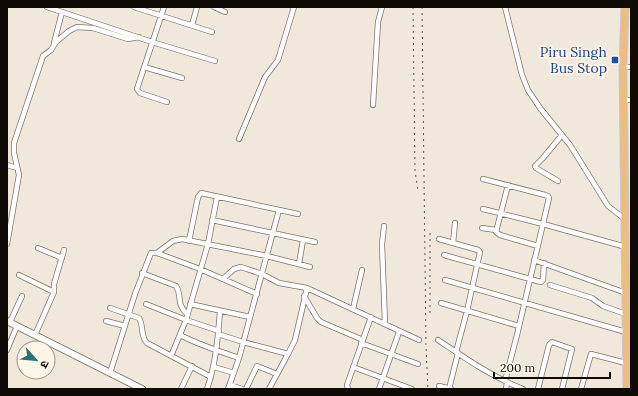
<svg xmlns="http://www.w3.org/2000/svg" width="638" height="396" font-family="Lora,'Noto Sans Devanagari',serif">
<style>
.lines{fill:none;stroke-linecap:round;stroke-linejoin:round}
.minor-casing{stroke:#7b7467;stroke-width:6}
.tertiary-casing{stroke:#7b7467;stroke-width:8}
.primary-casing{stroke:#cac9c8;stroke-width:9}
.minor{stroke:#fff;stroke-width:4.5}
.tertiary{stroke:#fff;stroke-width:6}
.primary{stroke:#eabe82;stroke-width:7}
.rail{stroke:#5c5850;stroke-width:1;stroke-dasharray:2 4;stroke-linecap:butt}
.transit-dot{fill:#1a4fb4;stroke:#fef5e7;stroke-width:1.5}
.labels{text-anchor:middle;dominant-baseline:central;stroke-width:4;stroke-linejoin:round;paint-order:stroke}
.transit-label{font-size:14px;fill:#164399;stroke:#fef5e7;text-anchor:end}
</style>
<rect width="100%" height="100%" fill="#f0e8da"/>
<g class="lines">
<defs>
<path id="minor" d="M47,7l105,35 63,19
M134,7l78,25
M164,7l-27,82 3,4 27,9
M214,7l11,5
M505,7l17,68 6,15 12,18 30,37 38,61 18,14
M192,25l5,-18
M54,43l8,-31
M144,67l38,11
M623,67h8
M624,100h7
M373,105l5,-83 4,-15
M239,139l26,-62 13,-17 16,-53
M7,165l10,3
M483,179l62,16 3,1 1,2 -32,137 -12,46
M558,181l-22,-13 -1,-2 8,-8 19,-23
M508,185l-12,47 4,3 38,11
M483,209l60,15 83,23
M212,220l103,22
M384,226l-2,18 3,80
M482,228l14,2
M439,239l39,11 2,2 -13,59 -11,41
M189,241l9,-44 3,-4 97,21
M453,243l2,-20
M7,244l12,-69 -5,-22v-10l29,-87 8,-6 5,-8 13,-11 8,-4 16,1 35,11 11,-2
M38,248l24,10
M157,253l16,-12 9,-2 85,17 43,11
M444,255l97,27 2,-2 1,-17
M534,260l92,33
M299,264l4,-24
M142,273l34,13c7,11 -1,16 11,28
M19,275l35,17
M223,279l11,-10 7,-2 21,7 17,9 28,5 112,52
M445,280l181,52
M550,285l42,13 11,8 23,8
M304,296l13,22 4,4 42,18
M441,303l78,23
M146,304l40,16 33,11
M190,304l60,13
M110,308l29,10c5,8 1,18 8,25l64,34
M353,309l9,-39
M106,321l19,5
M10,322l12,-26
M218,334l25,8 45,12
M35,335l19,-43v-8l10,-34
M180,335c19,10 39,16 59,23
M438,340c27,18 54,37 85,49
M361,343l57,21
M7,350l10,-24
M171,356l15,-36 22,-76 9,-47
M214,367l20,6
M353,367l59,22
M110,373l25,-79 16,-41h6l43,16 57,25
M230,385l12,4
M439,386l12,3
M181,389l11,-23
M207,389c9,-26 11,-52 13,-78
M228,389l11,-31 40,-148
M246,389l11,-23 20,8
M269,389l19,-35 7,-14 12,-52
M348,389l-1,-4 24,-68
M379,389l20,-57
M449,389l9,-36
M506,389l1,-7
M538,389l11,-44 3,-3 20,7 -10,40
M581,389l10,-35 35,9"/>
<path id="tertiary" d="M7,321l135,68"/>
<path id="primary" d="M625,7l-2,60 4,322"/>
</defs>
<use href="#minor" class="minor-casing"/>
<use href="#tertiary" class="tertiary-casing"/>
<use href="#primary" class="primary-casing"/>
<use href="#minor" class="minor"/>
<use href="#tertiary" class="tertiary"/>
<use href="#primary" class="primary"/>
<path class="rail" d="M413,7l2,163 3,21
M422,7l4,340 2,42
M430,233v82"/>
</g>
<rect class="transit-dot" x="611" y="56" width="8" height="8" rx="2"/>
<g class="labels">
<g class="transit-label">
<text x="607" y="52">Piru Singh<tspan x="607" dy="16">Bus Stop</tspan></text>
</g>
</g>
<rect width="638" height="396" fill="none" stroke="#0e0b07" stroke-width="16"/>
<g transform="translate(36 360) rotate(117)"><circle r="19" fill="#fef5e7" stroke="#9e978d"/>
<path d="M0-3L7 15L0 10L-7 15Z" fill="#297378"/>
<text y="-6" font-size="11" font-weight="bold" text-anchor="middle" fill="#0e0b07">उ</text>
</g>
<path d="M494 372v6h116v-6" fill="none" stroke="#0e0b07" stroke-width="2"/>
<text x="500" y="372" font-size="12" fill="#0e0b07" stroke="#fef5e7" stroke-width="3" paint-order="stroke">200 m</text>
</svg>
